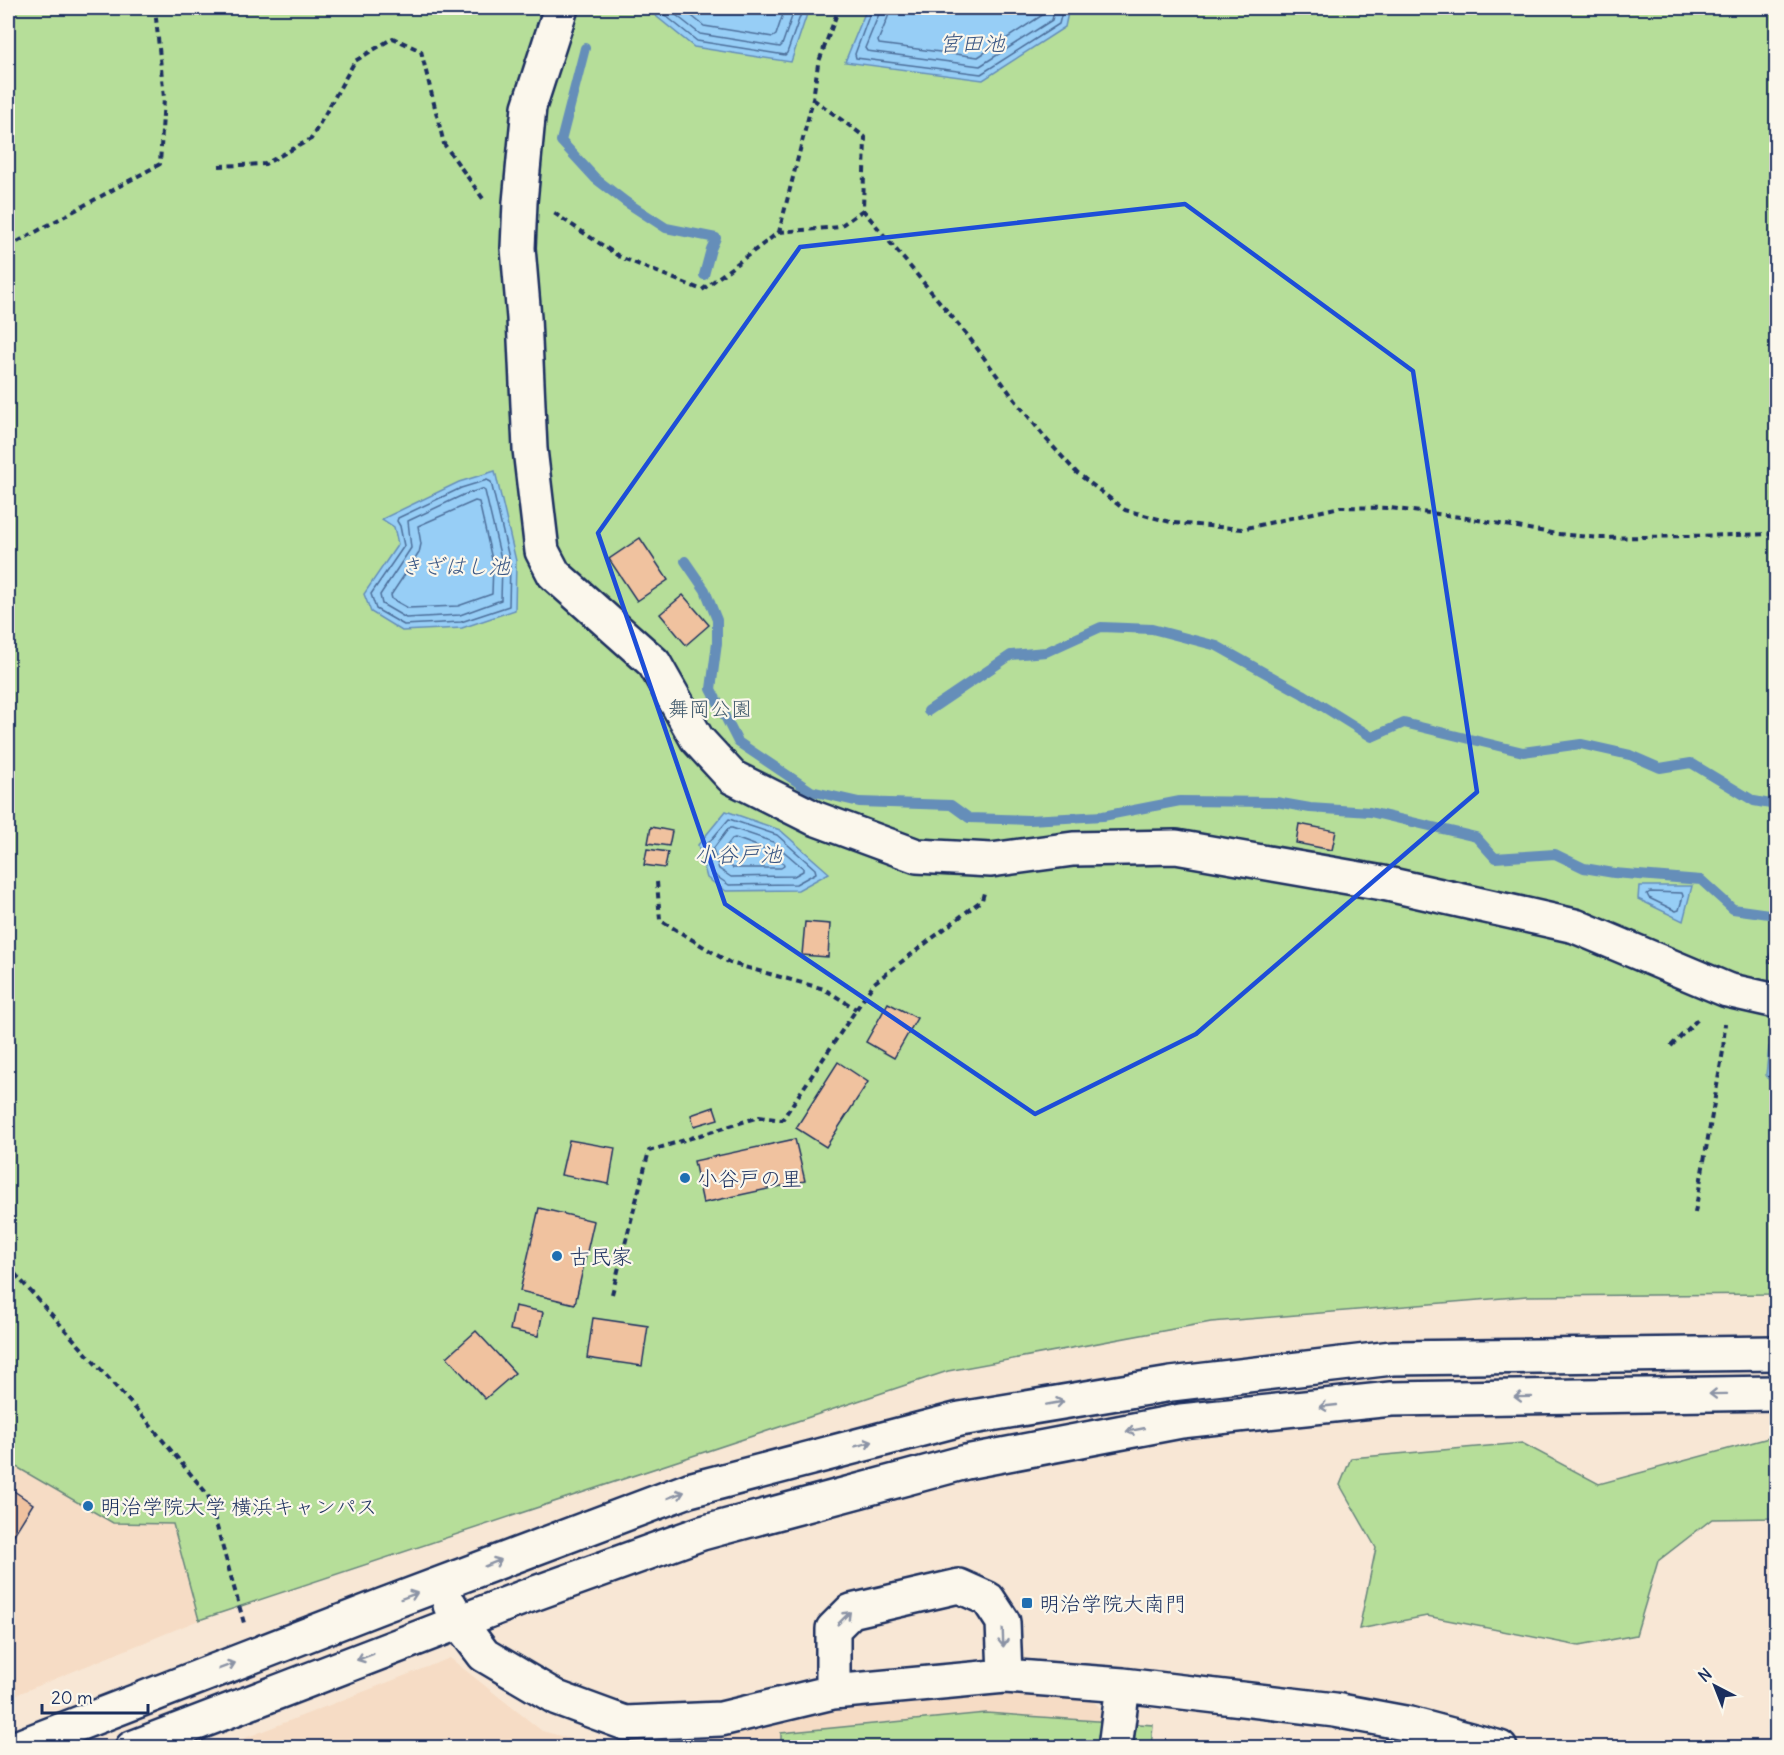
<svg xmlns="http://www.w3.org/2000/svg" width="1784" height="1755" font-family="Delius,'Klee One',sans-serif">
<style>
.built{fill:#f6dcc5}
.green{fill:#b6de99;stroke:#68867c;stroke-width:1.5}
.water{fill:#97cef6;stroke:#658eb9;stroke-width:1.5}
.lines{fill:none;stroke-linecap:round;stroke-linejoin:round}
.shore{stroke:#4d6f9b;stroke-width:1.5}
.stream{stroke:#658eb9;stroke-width:10}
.building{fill:#f0c29f;stroke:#1b2f5e;stroke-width:1.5}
.minor-casing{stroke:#1b2f5e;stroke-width:38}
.path{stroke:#1b2f5e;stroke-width:4;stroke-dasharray:6 4.5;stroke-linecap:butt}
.minor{stroke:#fbf7ec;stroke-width:33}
.oneway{stroke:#8b93a5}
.marked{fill:none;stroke:#1d4ed8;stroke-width:4.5;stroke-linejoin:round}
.poi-dot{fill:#1f6fb2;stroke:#fbf7ec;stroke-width:2}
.labels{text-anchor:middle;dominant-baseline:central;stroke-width:4.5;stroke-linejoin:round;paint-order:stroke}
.park-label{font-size:21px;fill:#425b6d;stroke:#fbf7ec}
.poi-label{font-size:21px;fill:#1b2f5e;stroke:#fbf7ec;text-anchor:start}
.water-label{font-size:22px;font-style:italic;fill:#3a5784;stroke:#fbf7ec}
</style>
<rect width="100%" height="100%" fill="#f8e7d5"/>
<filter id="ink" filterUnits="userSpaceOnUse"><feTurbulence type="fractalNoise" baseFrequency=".0167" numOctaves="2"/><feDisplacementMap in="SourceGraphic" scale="12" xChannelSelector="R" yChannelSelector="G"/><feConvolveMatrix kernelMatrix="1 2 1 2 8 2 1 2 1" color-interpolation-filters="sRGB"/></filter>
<g filter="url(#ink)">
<path class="built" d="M8,1310l165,214 26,96 -191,78z
M450,1658l92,73 60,16h-380z
M993,1689l98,9 15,17 -6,32 -417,1 -1,-9 186,-41z"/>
<path class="green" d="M8,8h1768v1286l-249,2 -316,26 -263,49 -749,249 -26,-96 -60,-1 -105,-61z
M1776,1436v80l-1,2 -63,1 -54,42 -22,74 -57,11 -152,-30 -68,13 17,-81 -36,-63 11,-27 171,-15 77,41z
M986,1713l167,12 -2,23h-370v-15z"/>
<path class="water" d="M646,8h163l-18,54 -97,-15z
M867,8h202l-4,19 -82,53 -138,-18z
M495,471l21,90 -1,49 -53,18 -60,3 -31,-19 -7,-18 34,-50 -4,-17 -12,-8 77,-37z
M726,811l54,19 49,43 -31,17 -72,1 -19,-13 -9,-33z
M1639,886h53l-9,35 -45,-22z
M1776,1036v54l-10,-15 3,-28z"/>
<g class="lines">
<path class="shore" d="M656,8l41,33 88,14 2,-2 16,-45
M667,8l33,26 80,13 2,-2 13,-37
M682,8l22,18 69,11 3,-2 9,-27
M872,8l-17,46 1,4 125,16 78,-50 4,-16
M880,8l-1,6 -14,34 2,3 113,15 72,-46 3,-12
M889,8l-1,9 -10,24 1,3 99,13 66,-43 2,-6
M487,480l4,2 19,80 -1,44 -48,16 -57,3 -28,-16 -5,-15 33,-48 -4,-20 -3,-5 1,-3 63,-30z
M482,489l3,2 17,72 -1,37 -41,15 -54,3 -24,-14 -2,-9 31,-47 -3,-27 55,-26z
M475,501l4,1 14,62 -1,30 -34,12 -50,2 -16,-9 -1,-4 28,-42 2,-9 -3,-18z
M729,819l48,16 38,34 1,4 -20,11 -67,1 -16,-11 -8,-27z
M729,828h3l41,14 30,26v3l-9,5 -63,1 -12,-8 -6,-20z
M735,838l33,12 15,13 1,3 -3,2h-48l-6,-5 -4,-12 9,-12z
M1650,892l32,1 1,3 -4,14 -3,1 -27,-13 -2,-4z"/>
<path class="stream" d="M585,48l-24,93 35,38 30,23 40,26 50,10 -5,11 -7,26
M685,561l20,29 12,30v23l-6,46 27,53 73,49 48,11 92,3 18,13 60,2 74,-4 77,-15 96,1 34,6 60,4 106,25 19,21 60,-4 29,14 30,5 87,7 32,29 43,6
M928,711l83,-56 35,-3 55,-25 51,2 65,17 86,48 69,43 32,-14 119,29 58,-8 49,11 30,13 31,-5 63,38 22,4"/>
</g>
<path class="building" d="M640,538l28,42 -31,21 -28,-42z
M683,595l26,30 -23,20 -26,-31z
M1299,824l37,7 -4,19 -36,-7z
M651,827l21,4 -3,15 -21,-3z
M647,849l21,3 -3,16 -21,-3z
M805,922l25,2 -2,33 -26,-2z
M1772,945l4,1v17l-7,-1z
M888,1003l29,15 -23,40 -28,-16z
M838,1062l30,20 -42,65 -30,-19z
M714,1107l4,12 -24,7 -3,-11z
M795,1139l10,42 -102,22 -9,-42z
M569,1140l46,8 -6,36 -48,-9z
M539,1208l55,13 -19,83 -55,-13z
M515,1306l28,6 -5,24 -28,-6z
M593,1318l55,8 -6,40 -55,-8z
M476,1331l39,42 -30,26 -38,-42z
M8,1487l25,17 -25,40z"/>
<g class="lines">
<defs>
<path id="minor" d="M561,8l-32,99 -9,95 -2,46 6,70 6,131 12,102 12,23 100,89 43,76 35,38 82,41 103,38 74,4 82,-11 103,-2 207,36 192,43 152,64 49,11
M450,1605l9,17 25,33 73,43 68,25 96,-4 112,-27 172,-16 118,9 212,25 75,14 90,24
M833,1692v-63l18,-18 108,-25 29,13 15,23 2,54
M16,1748l368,-143 305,-115 271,-71 211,-35 221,-26 384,-5
M132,1748l390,-150 180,-65 264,-71 215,-41 210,-22 385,-6
M1115,1748l8,-63"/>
</defs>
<use href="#minor" class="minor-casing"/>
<path class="path" d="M813,99l52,38 -2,73 105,126 44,60 35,44 30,33 48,37 49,13 68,6 98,-22 49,1 72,9 96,17 44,4 175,-4
M219,166l46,-2 46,-25 44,-78 38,-23 28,13 23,93 40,56
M554,213l66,44 82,33 77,-58 34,-133 5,-35 21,-56
M779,232l60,-5 24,-17
M8,247l152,-83 4,-66 -9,-90
M657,882l3,38 70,43 94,26 32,20
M1671,1046l29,-29
M1695,1213l28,-162 2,-28
M8,1266l137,153 63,76 36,128
M612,1294l37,-143 110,-34 23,3 92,-137 108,-83 2,-7"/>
<use href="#minor" class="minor"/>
</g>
<defs><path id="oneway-shaft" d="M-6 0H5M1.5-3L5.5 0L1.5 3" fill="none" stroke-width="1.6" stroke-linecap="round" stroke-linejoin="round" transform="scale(1.5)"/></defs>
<g class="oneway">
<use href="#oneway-shaft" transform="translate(1718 1394) rotate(179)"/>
<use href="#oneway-shaft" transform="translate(1523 1397) rotate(179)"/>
<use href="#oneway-shaft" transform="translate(1055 1403) rotate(-10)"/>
<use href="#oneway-shaft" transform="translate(1328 1406) rotate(174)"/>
<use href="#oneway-shaft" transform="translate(1135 1430) rotate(169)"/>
<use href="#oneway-shaft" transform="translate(864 1444) rotate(-15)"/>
<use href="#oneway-shaft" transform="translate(676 1495) rotate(-20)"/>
<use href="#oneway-shaft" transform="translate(493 1563) rotate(-22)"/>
<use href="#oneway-shaft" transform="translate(409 1596) rotate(-20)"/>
<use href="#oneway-shaft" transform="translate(844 1618) rotate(-45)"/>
<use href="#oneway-shaft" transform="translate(1003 1638) rotate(88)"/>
<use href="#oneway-shaft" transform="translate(365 1657) rotate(159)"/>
<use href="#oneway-shaft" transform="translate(227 1666) rotate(-21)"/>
</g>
</g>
<path class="marked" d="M1185,204l228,167 64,421 -281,242 -161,80 -310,-210 -127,-371 202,-286z"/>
<g class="poi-dot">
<circle cx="685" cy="1178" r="6"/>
<circle cx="557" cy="1256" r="6"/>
<circle cx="88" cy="1506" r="6"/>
<rect x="1021" y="1597" width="12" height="12" rx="3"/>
</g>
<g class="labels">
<g class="park-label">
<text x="710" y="708">舞岡公園</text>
</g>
<g class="poi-label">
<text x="697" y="1178">小谷戸の里</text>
<text x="569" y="1256">古民家</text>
<text x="100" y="1506">明治学院大学 横浜キャンパス</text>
<text x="1039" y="1603">明治学院大南門</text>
</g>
<g class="water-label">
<text x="972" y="43">宮田池</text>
<text x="455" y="566">きざはし池</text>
<text x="738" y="854">小谷戸池</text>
</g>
</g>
<rect width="1784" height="1755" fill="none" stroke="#fbf7ec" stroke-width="30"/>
<rect x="15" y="15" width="1754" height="1725" fill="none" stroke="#1b2f5e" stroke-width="2" filter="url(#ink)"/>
<g transform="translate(1715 1686) rotate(318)" stroke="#fbf7ec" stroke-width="4.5" paint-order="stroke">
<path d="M0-4.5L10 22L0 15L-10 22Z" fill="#1b2f5e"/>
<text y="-9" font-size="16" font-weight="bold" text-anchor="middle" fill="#1b2f5e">N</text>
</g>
<path d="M42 1704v9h106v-9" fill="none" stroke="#1b2f5e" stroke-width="3"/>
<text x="51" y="1704" font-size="18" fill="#1b2f5e" stroke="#fbf7ec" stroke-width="4.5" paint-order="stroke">20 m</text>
</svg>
